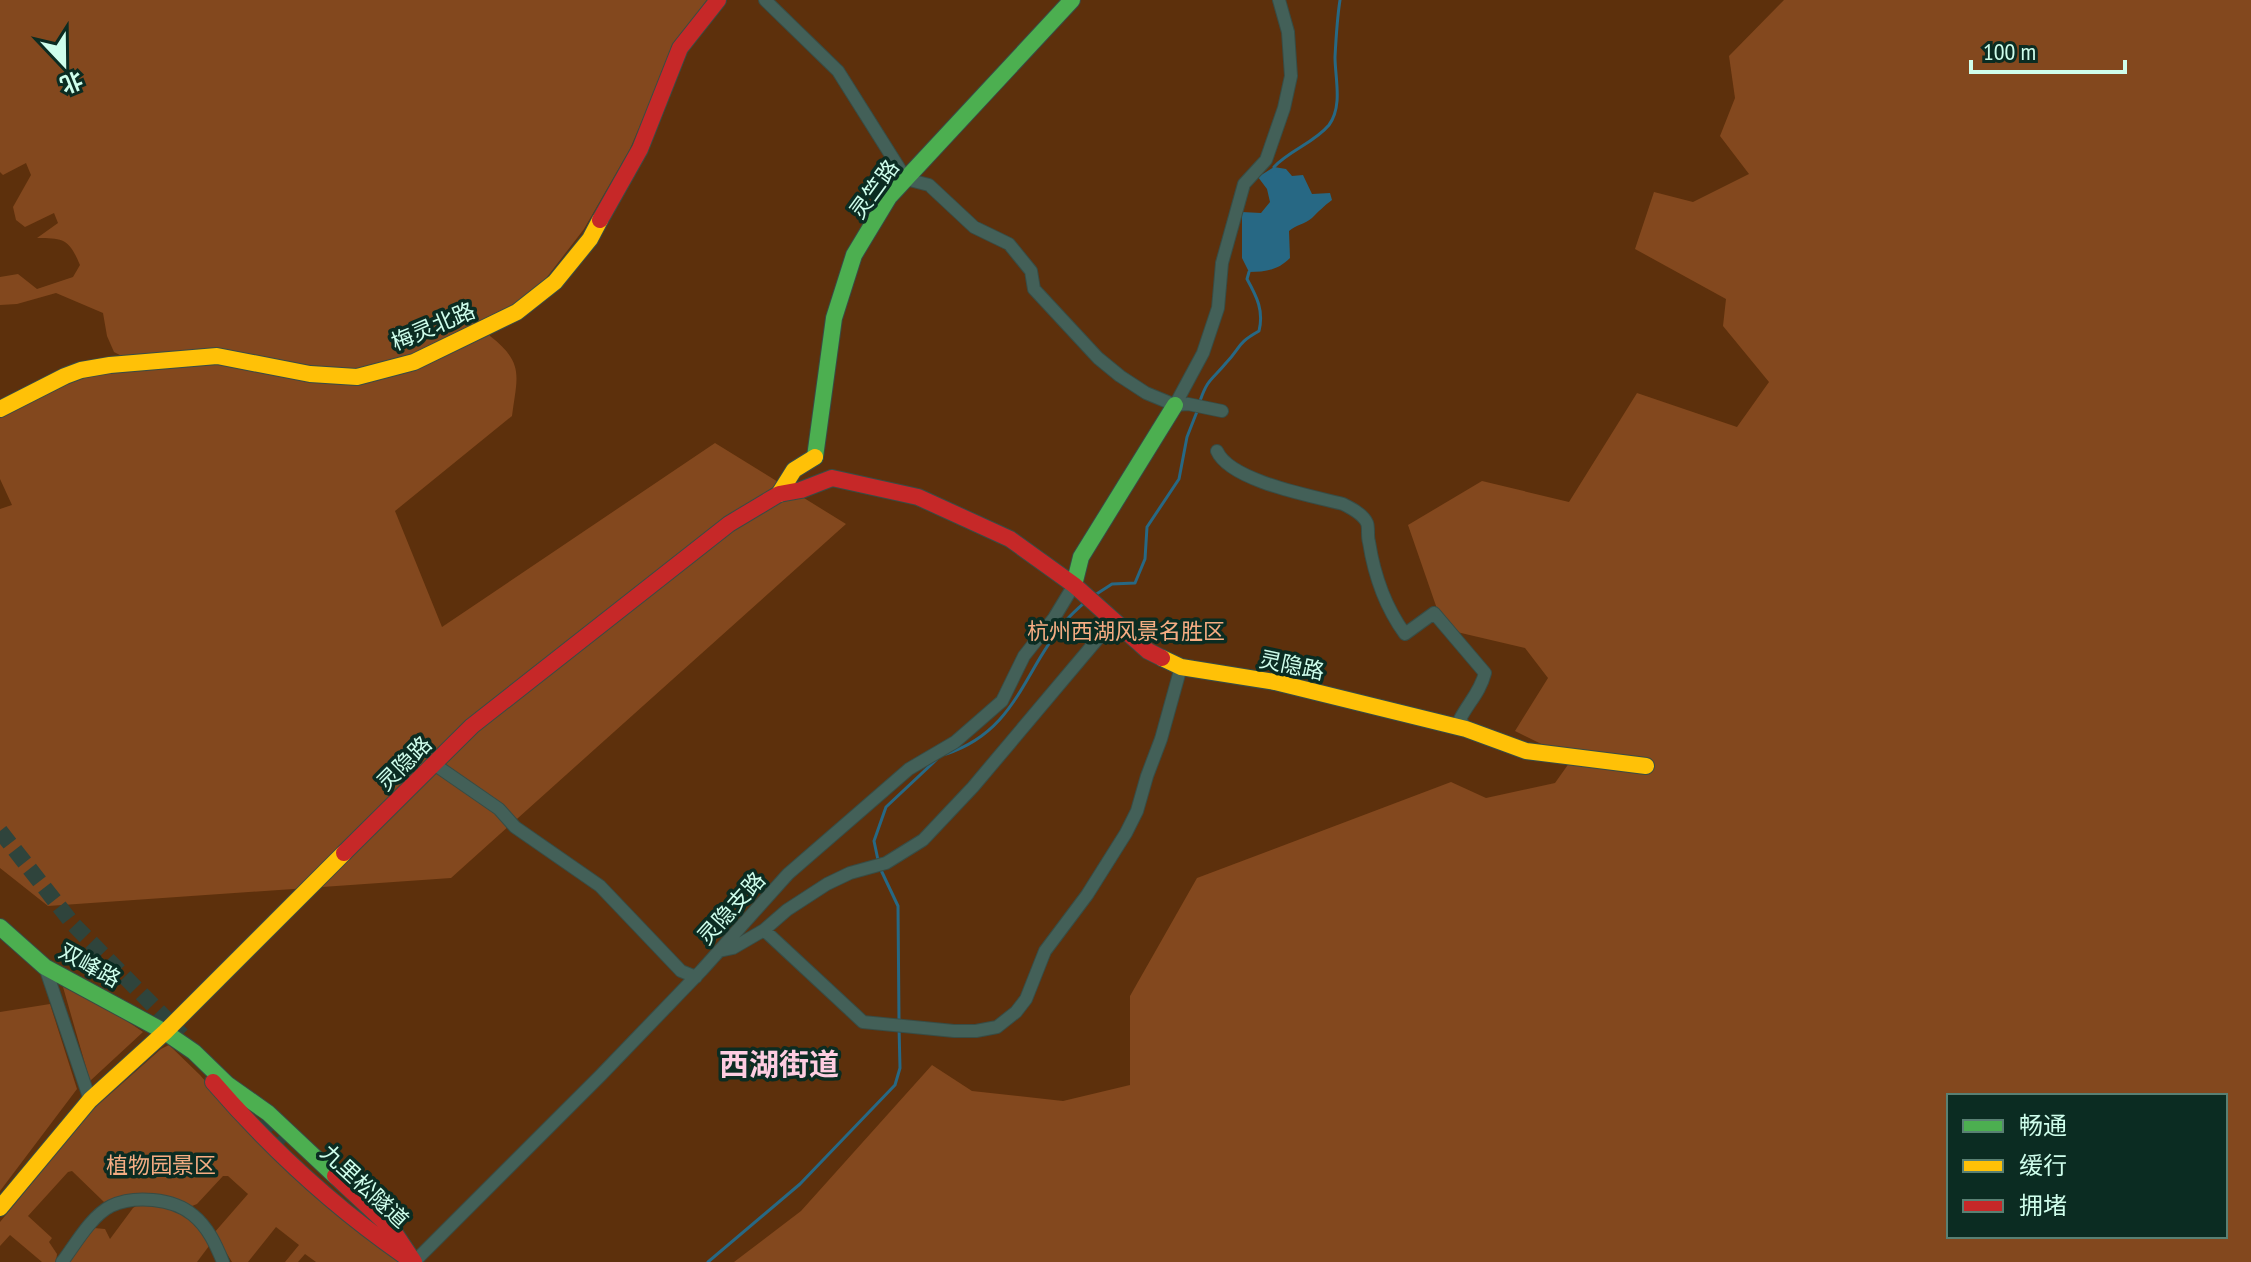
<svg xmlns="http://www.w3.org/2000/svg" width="2251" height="1262" font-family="'PT Sans Narrow','Noto Sans SC',sans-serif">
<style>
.green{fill:#5d300c}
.forest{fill:#83481e;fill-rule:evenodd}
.water{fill:#276884}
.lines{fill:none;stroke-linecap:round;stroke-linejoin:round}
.stream{stroke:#276884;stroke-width:3}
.secondary-tunnel{stroke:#2f443c;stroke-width:16;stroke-dasharray:16 8;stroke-linecap:butt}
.street-casing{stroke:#384c45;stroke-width:14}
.fast-casing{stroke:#384c45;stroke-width:18}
.slow-casing{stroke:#384c45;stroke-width:18}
.jam-casing{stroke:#384c45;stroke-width:18}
.street{stroke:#436058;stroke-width:12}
.fast{stroke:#4caf50;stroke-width:16}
.slow{stroke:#ffc107;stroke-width:16}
.jam{stroke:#c62828;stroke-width:16}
.labels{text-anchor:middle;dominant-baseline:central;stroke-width:7;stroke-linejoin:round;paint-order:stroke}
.street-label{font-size:22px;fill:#cffeec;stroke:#0b2c22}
.park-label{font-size:22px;fill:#f5ad83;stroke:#0b2c22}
.district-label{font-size:30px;font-weight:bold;fill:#fdcde1;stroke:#0b2c22}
</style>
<rect width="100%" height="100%" fill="#1d2f29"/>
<path class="green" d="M0,0h2251l-26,1096h-276v140l178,26h-2127z"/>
<path class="forest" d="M0,0h711l-33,37 -48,112 -46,80 -40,52 -30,25 -27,15 3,15c35,27 27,41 22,80l-117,95 47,116 273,-184 131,81 -395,354 -403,28 -48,-38v-359l12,-4 -12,-26v-62l93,-46 50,-4 -29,-15 -7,-16 -4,-23 -47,-20 -39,11 -17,1v-28l18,-3 19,15 36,-12 7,-12c-11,-26 -16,-27 -43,-27l21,-15 -4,-10 -29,14 -9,-7 -3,-13 18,-32 -5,-12 -23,12 -3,-3z
M1784,0h467v1262h-1517l67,-51 131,-146 40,26 91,10 67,-16v-89l67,-118 254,-96 35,16 69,-15 17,-24 -57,-28 33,-53 -23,-30 -81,-19 -36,-104 74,-44 87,21 68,-109 100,34 32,-45 -46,-56 3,-27 -91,-50 19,-57 39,10 56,-28 -29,-38 15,-38 -6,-42zM1949,1096h276v140h-276z
M70,982l73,50 -53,49 -27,-94z
M50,1004l27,85 -77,102v-179z
M169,1045l31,30 46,53 155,134h-85l-11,-8 -7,8h-13l14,-17 -23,-18 -28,35h-16l-18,-29 34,-39 -20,-18h-5l-26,28 -10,4c-33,-20 -47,-17 -83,-6l-32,-31 -4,1 -40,44 24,22 -3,4 8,12 -1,8h-14l-32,-27 -10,11v-24l91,-111 70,-62z
M142,1202c24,4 62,16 67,44l-12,16h-129l26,-34 11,1 5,10 23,-31z"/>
<path class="water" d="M1274,167l12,2 6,7 11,-1 9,19 18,-1 2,7c-8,6 -13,11 -20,18 -7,6 -16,7 -23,13l1,27c-12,12 -24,14 -41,14l-7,-14v-46l19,1 9,-11 -3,-13 -9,-12z"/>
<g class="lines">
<path class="stream" d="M1274,167c16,-17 40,-24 55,-42 14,-19 6,-47 6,-68 1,-19 2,-38 5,-57
M1200,401c8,-23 12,-21 26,-38 16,-17 10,-19 33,-32 5,-20 -2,-34 -12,-52l2,-7
M1095,595l17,-11 23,-1 10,-24 2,-32 32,-48 8,-42 11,-28
M946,754c70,-23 77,-82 118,-131 6,-8 15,-15 22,-22
M878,860l-4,-19 12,-34 50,-47
M880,868l18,38 1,114
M708,1262l92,-78 95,-99 5,-17 -1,-41"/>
<path class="secondary-tunnel" d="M0,831l73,93 109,111
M263,1118l23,24"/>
<defs>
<path id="street" d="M765,0l73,71 68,108 23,6 45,42 35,17 22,27 3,18 64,69 22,18 26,17 29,12 13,-1 34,7
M1175,405l28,-52 15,-45 4,-45 22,-79 22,-24 18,-52 7,-32 -3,-44 -9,-32
M1217,451c13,30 95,45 126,53 8,4 20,10 24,19 2,5 0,13 2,19 5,32 17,66 36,92l29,-21 51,60c-5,19 -16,29 -25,46l6,10
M434,764l65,45 16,18 85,59 81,85 15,6
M764,930l23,-20 40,-26 23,-11 36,-10 37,-23 50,-53 128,-152 16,-11
M719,951l14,-3 31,-18 99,92 91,9h22l21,-4 19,-15 10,-13 19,-48 42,-56 39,-62 11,-22 10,-35 14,-37 20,-72
M45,967l45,133
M62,1262c13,-17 29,-46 49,-56 23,-11 62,-8 82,9 15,12 23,30 30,47
M414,1262l187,-187 101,-105 86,-96 121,-105 46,-27 47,-41 22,-45 30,-38 20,-33"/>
<path id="fast" d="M815,457l19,-139 20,-63 35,-58 183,-197
M1074,585l7,-28 94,-152
M0,927l45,40 120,65 29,20 33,32 41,29 67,63"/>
<path id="slow" d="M0,409l65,-33 16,-6 29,-5 107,-9 93,18 47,3 57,-15 103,-50 38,-30 35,-43 10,-19
M779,494l15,-24 21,-13
M1162,658l19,9 94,15 191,47 60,22 120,15
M0,1208l90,-108 75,-68 179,-179"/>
<path id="jam" d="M600,220l40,-71 40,-101 38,-48
M832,478l86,19 92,42 64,46 74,66 14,7
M344,853l128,-127 257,-202 50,-30 22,-4 31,-12
M213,1082c56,65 122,126 193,175
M335,1176l57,53 22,33"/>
</defs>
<use href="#street" class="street-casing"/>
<use href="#fast" class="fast-casing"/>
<use href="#slow" class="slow-casing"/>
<use href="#jam" class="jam-casing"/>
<use href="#street" class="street"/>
<use href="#fast" class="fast"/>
<use href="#slow" class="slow"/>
<use href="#jam" class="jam"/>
</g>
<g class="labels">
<g class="street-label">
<text transform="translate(874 189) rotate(-54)">灵竺路</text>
<text transform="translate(433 326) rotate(-23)">梅灵北路</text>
<text transform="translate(1292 665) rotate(12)">灵隐路</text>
<text transform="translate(404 763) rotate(-45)">灵隐路</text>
<text transform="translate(731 908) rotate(-48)">灵隐支路</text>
<text transform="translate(90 965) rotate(29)">双峰路</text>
<text transform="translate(365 1186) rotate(43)">九里松隧道</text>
</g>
<g class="park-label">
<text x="1126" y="631">杭州西湖风景名胜区</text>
<text x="161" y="1165">植物园景区</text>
</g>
<g class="district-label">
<text x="779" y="1063">西湖街道</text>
</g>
</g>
<rect x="1947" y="1094" width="280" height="144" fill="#0b2c22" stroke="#598073" stroke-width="2"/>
<rect x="1963" y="1120" width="40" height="12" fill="#4caf50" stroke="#598073" stroke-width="2"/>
<text x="2019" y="1134" font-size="24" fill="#cffeec">畅通</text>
<rect x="1963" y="1160" width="40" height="12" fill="#ffc107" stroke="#598073" stroke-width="2"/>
<text x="2019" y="1174" font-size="24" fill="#cffeec">缓行</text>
<rect x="1963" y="1200" width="40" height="12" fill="#c62828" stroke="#598073" stroke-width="2"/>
<text x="2019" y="1214" font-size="24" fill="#cffeec">拥堵</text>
<g transform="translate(64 64) rotate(158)" stroke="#0b2c22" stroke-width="6" paint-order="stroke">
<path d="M0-6L14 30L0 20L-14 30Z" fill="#cffeec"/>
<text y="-12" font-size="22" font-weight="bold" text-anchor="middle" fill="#cffeec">北</text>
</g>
<path d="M1971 60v12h154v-12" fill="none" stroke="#cffeec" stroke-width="4"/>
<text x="1983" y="60" font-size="24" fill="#cffeec" stroke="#0b2c22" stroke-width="6" paint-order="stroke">100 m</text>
</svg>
